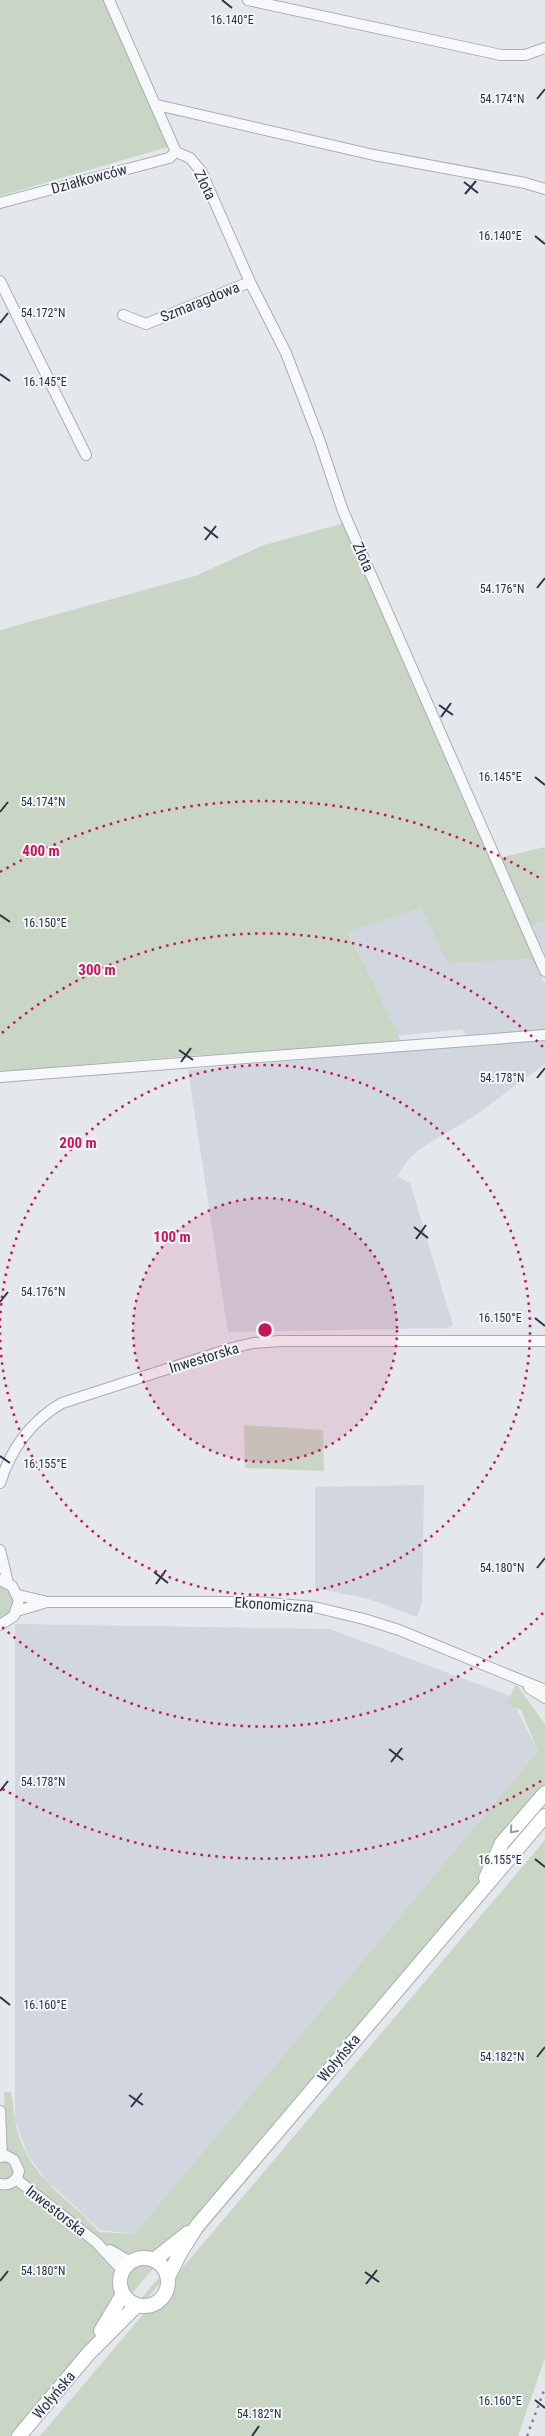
<svg xmlns="http://www.w3.org/2000/svg" width="545" height="2436" font-family="'Roboto Condensed',sans-serif">
<style>
.built{fill:#d2d6de}
.green{fill:#c9d6c5}
.lines{fill:none;stroke-linecap:round;stroke-linejoin:round}
.street-casing{stroke:#a9aeb7;stroke-width:12}
.secondary-casing{stroke:#a9aeb7;stroke-width:16}
.street{stroke:#f7f8fa;stroke-width:10}
.secondary{stroke:#fff;stroke-width:14}
.rail{stroke:#7d8696;stroke-width:2.5;stroke-dasharray:2.5 5;stroke-linecap:butt}
.oneway{stroke:#959aa2}
.ticks{fill:none;stroke:#2b3445;stroke-width:2}
.ring{fill:none;stroke:#c2185b;stroke-width:2.5;stroke-dasharray:2.5 5}
.labels{text-anchor:middle;dominant-baseline:central;stroke-width:4;stroke-linejoin:round;paint-order:stroke}
.street-label{font-size:15px;fill:#2b3445;stroke:#f4f6f9}
.ticks-label{font-size:12px;text-anchor:middle;fill:#2b3445;stroke:#f4f6f9;stroke-width:4;stroke-linejoin:round;paint-order:stroke}
.centre{fill:#c2185b;stroke:#f4f6f9;stroke-width:2.5}
.ring-label{font-size:15px;text-anchor:middle;font-weight:bold;fill:#c2185b;stroke:#f4f6f9;stroke-width:4;stroke-linejoin:round;paint-order:stroke}
</style>
<rect width="100%" height="100%" fill="#e4e7ec"/>
<path class="built" d="M423,908l24,54 87,-3 11,25v47l-78,5 -5,-7 -65,7 -49,-105z
M545,920v34l-14,-30z
M545,1041v23l-71,52 -54,33 -13,12 -10,15 13,7 43,142 -6,3 -219,4 -40,-262 294,-26z
M424,1485l-2,117 -5,15 -48,-18 -54,-11v-101z
M15,1624l315,5 180,67 28,55 -404,483 -33,-4 -54,-49 -19,-26 -13,-35z"/>
<path class="green" d="M0,0h105l63,147 -168,49z
M352,521l146,337 47,-11v73l-23,10 12,29 -87,4 -25,-55 -74,24 54,111 -216,13 -186,16v-442l195,-54 69,-31z
M244,1425l79,5 1,41 -79,-3z
M0,1585c14,5 15,15 12,27l-12,8z
M516,1684l29,40v64l-65,96 -469,552h-11v-274l5,-28 -1,-42h7c2,12 3,26 6,38 12,45 51,71 84,100l-20,-15 19,17 34,2 404,-483 -17,-41 -14,-6z
M545,1822v6l-406,480v-7z
M545,1840v518l-27,78h-478z"/>
<g class="lines">
<defs>
<path id="street" d="M109,0l67,152
M248,0l253,55h24l20,-7
M157,105l217,50 151,28 20,6
M176,152l14,6 11,13 49,111 36,71 33,86 24,72 202,460
M0,203l169,-45 7,-6
M0,281l86,174
M123,315l23,9 104,-42
M0,1077l545,-42
M0,1483c11,-34 31,-62 62,-80l170,-55 21,-5 27,-2h265
M0,1550l8,33
M0,1580l12,6 7,14 -5,16 -14,9
M18,1595l30,7h208l58,5 50,12 35,11 146,60
M17,1611l27,-8
M529,1688l16,10
M0,2111l2,45
M0,2157l7,-1 7,4 5,11c-2,10 -9,15 -19,13
M16,2179l80,63 27,29
M110,2250l21,12"/>
<path id="secondary" d="M486,1878l16,-35 43,-50
M120 2282a24 24 0 1 1 48 0a24 24 0 1 1-48 0Z
M154,2260l34,-27
M168,2277l12,-24 17,-27 348,-410
M101,2331l22,-37
M19,2436l70,-83 48,-48"/>
</defs>
<use href="#street" class="street-casing"/>
<use href="#secondary" class="secondary-casing"/>
<use href="#street" class="street"/>
<use href="#secondary" class="secondary"/>
<path class="rail" d="M527,2436l18,-48"/>
</g>
<defs><path id="oneway-chevron" d="M-2-3.5L2.5 0L-2 3.5" fill="none" stroke-width="1.6" stroke-linecap="round" stroke-linejoin="round" transform="scale(1.25)"/></defs>
<use class="oneway" href="#oneway-chevron" transform="translate(513 1830) rotate(131)"/>
<path class="ticks" d="M222,0l10,8M537,99l8,-10M464,182l14,11M465,194l11,-13M535,236l10,8M0,323l8,-10M0,374l10,7M204,527l14,11M205,540l11,-14M537,588l8,-10M439,705l14,10M441,717l10,-14M535,777l10,8M0,812l8,-10M0,915l10,7M179,1050l14,10M181,1062l10,-14M537,1078l8,-10M414,1227l14,11M416,1239l10,-14M0,1302l8,-10M535,1318l10,8M0,1456l10,7M537,1568l8,-10M154,1572l14,11M156,1584l10,-14M389,1749l14,11M391,1762l11,-14M0,1791l8,-10M535,1859l10,8M0,1997l10,8M537,2057l8,-10M129,2095l14,10M131,2107l11,-14M365,2272l14,10M0,2281l8,-10M366,2284l11,-14M535,2400l10,8M252,2436l7,-10"/>
<circle cx="265" cy="1330" r="132" fill="#c2185b" fill-opacity=".12"/>
<g class="ring">
<circle cx="265" cy="1330" r="132"/>
<path d="M0 1328A265 265 0 1 1 0 1332"/>
<path d="M543 1613A397 397 0 0 1 2 1627M2 1033A397 397 0 0 1 543 1047"/>
<path d="M541 1781A529 529 0 0 1 1 1788M0 872A529 529 0 0 1 541 879"/>
</g>
<g class="labels">
<g class="street-label">
<text transform="translate(89 179) rotate(-15)">Działkowców</text>
<text transform="translate(205 185) rotate(64)">Złota</text>
<text transform="translate(200 302) rotate(-22)">Szmaragdowa</text>
<text transform="translate(363 557) rotate(66)">Złota</text>
<text transform="translate(204 1358) rotate(-17)">Inwestorska</text>
<text transform="translate(274 1605) rotate(4)">Ekonomiczna</text>
<text transform="translate(339 2058) rotate(-50)">Wołyńska</text>
<text transform="translate(56 2211) rotate(38)">Inwestorska</text>
<text transform="translate(54 2395) rotate(-50)">Wołyńska</text>
</g>
</g>
<g class="ticks-label">
<text x="232" y="24">16.140°E</text>
<text x="502" y="103">54.174°N</text>
<text x="500" y="240">16.140°E</text>
<text x="43" y="317">54.172°N</text>
<text x="45" y="386">16.145°E</text>
<text x="502" y="593">54.176°N</text>
<text x="500" y="781">16.145°E</text>
<text x="43" y="806">54.174°N</text>
<text x="45" y="927">16.150°E</text>
<text x="502" y="1082">54.178°N</text>
<text x="43" y="1296">54.176°N</text>
<text x="500" y="1322">16.150°E</text>
<text x="45" y="1468">16.155°E</text>
<text x="502" y="1572">54.180°N</text>
<text x="43" y="1786">54.178°N</text>
<text x="500" y="1864">16.155°E</text>
<text x="45" y="2009">16.160°E</text>
<text x="502" y="2061">54.182°N</text>
<text x="43" y="2275">54.180°N</text>
<text x="500" y="2405">16.160°E</text>
<text x="259" y="2418">54.182°N</text>
</g>
<circle cx="265" cy="1330" r="8" class="centre"/>
<g class="ring-label">
<text x="41" y="856">400 m</text>
<text x="97" y="975">300 m</text>
<text x="78" y="1148">200 m</text>
<text x="172" y="1242">100 m</text>
</g>
</svg>
